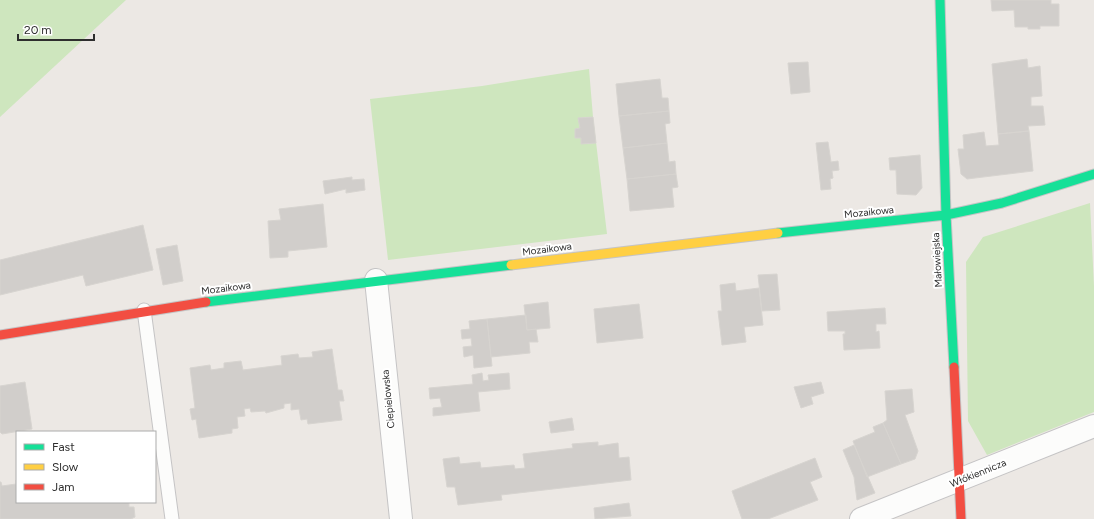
<svg xmlns="http://www.w3.org/2000/svg" width="1094" height="519" font-family="Figtree,sans-serif">
<style>
.green{fill:#cee6be}
.building{fill:#d1cecb;stroke:#d7d4d0}
.lines{fill:none;stroke-linecap:round;stroke-linejoin:round}
.lane-casing{stroke:#c5c4c5;stroke-width:15}
.street-casing{stroke:#c5c4c5;stroke-width:24}
.fast-casing{stroke:#c5c4c5;stroke-width:11}
.slow-casing{stroke:#c5c4c5;stroke-width:11}
.jam-casing{stroke:#c5c4c5;stroke-width:11}
.lane{stroke:#fcfcfb;stroke-width:13}
.street{stroke:#fcfcfb;stroke-width:22}
.fast{stroke:#16e098;stroke-width:9}
.slow{stroke:#ffcf43;stroke-width:9}
.jam{stroke:#f24e42;stroke-width:9}
.labels{text-anchor:middle;dominant-baseline:central;stroke-width:4;stroke-linejoin:round;paint-order:stroke}
.street-label{font-size:10px;fill:#2e2e2e;stroke:#fff}
</style>
<rect width="100%" height="100%" fill="#ece8e4"/>
<path class="green" d="M0,0h126l-126,117z
M589,69l4,48 14,117 -219,26 -18,-161 112,-13z
M1090,203l4,83v126l-107,43 -19,-34 -2,-159 17,-25z"/>
<path class="building" d="M991,0h60v4h8v22h-19v3h-12v-2h-13l-1,-17 -22,1z
M1027,59l1,9 12,-2 2,30 -11,1v9h12l2,19 -17,1 1,5 -31,3 -6,-70z
M808,62l2,30 -19,2 -3,-31z
M660,79l2,19h6l1,13 -50,5 -3,-32z
M669,111l1,12 -5,1 2,19 -44,5 -4,-32z
M593,117l3,26 -15,1v-6h-6v-9l5,-1 -2,-10z
M1029,131l4,40 -66,8 -6,-5 -3,-25h6l-1,-14 21,-3 2,14 13,-1 -1,-11z
M828,142l3,20 7,-1 1,9 -7,1 1,7 -3,1 1,10 -10,1 -5,-47z
M667,143l2,19 6,-1 1,13 -49,5 -4,-31z
M920,155l2,33 -6,7 -19,-1 -1,-24h-6l-1,-12z
M676,174l2,13 -6,1 2,19 -44,4 -3,-32z
M352,177v3l12,-1 1,11 -19,3v-4l-21,5 -2,-13z
M323,204l4,43 -39,4v6l-18,1 -2,-37 13,-1 -2,-11z
M143,225l10,45 -67,16 -3,-11 -83,20v-35z
M177,245l6,36 -20,4 -7,-36z
M777,274l3,36 -18,1 -4,-36z
M735,283l1,8 23,-3 4,37 -19,2 2,15 -24,3 -4,-34h4l-2,-26z
M548,302l2,26 -23,2 -3,-25z
M639,304l4,34 -46,5 -3,-34z
M885,308l1,16h-10v8l3,-1 1,17 -36,2 -1,-16h2v-3h-17l-1,-19z
M526,315l1,15 9,-1 2,13h-9l1,11 -39,4 -4,-38z
M487,319l5,47 -18,2 -1,-13 -9,2 -1,-10 9,-1 -1,-8 -9,1 -1,-9 9,-1 -1,-8z
M332,349l6,41h4l2,11h-5l3,19 -34,4 -1,-5 -6,1 -2,-11 -8,1v-7l-7,1v4l-18,5 -1,-2 -14,1 -1,-4 -6,1 1,7 -8,1 1,11 -6,1v4l-33,5 -3,-19 -4,1 -2,-11 5,-1 -5,-40 20,-3 1,5 13,-2v-5l17,-2 2,9 39,-5 -1,-9 17,-2 1,4 14,-1 -1,-5z
M482,373l1,8 6,-1 -1,-5 21,-2 1,16 -32,3 2,19 -47,5v-8l9,-1 -2,-9 -10,1 -1,-11 44,-4 -1,-9z
M25,382l7,47 -30,5 -2,-2v-46z
M821,382l3,11 -13,4 2,7 -12,4 -7,-21z
M912,389l2,23 -9,3 13,36 -3,8 -14,5 -18,-41 4,-3 -2,-29z
M572,418l2,12 -23,3 -2,-11z
M883,423l18,41 -34,13 -14,-36 22,-9 -2,-5z
M598,442v4l20,-3 1,15 10,-1 2,23 -130,15 1,5 -44,5 -3,-18h-8l-4,-28 16,-2 1,7 20,-2 1,6 33,-3 1,4 10,-1 -2,-14 50,-6 -1,-4z
M854,445l21,48 -18,7 -3,-23 -11,-27z
M815,458l7,19 -12,5 8,18 -50,19h-26l-10,-28z
M16,480h1v22h112v5h5l1,10 -4,2h-131v-37h1l1,4 14,-2z
M629,503l2,13 -36,3 -1,-11z"/>
<g class="lines">
<defs>
<path id="lane" d="M144,310l28,209"/>
<path id="street" d="M376,280l25,239
M861,519l233,-93"/>
<path id="fast" d="M940,0l6,215 8,152
M778,233l168,-18 56,-12 92,-29
M206,302l305,-37"/>
<path id="slow" d="M511,265l267,-32"/>
<path id="jam" d="M0,335l206,-33
M954,367l7,152"/>
</defs>
<use href="#lane" class="lane-casing"/>
<use href="#street" class="street-casing"/>
<use href="#fast" class="fast-casing"/>
<use href="#slow" class="slow-casing"/>
<use href="#jam" class="jam-casing"/>
<use href="#lane" class="lane"/>
<use href="#street" class="street"/>
<use href="#fast" class="fast"/>
<use href="#slow" class="slow"/>
<use href="#jam" class="jam"/>
</g>
<g class="labels">
<g class="street-label">
<text transform="translate(869 212) rotate(-6)">Mozaikowa</text>
<text transform="translate(547 249) rotate(-7)">Mozaikowa</text>
<text transform="translate(937 260) rotate(-93)">Małowiejska</text>
<text transform="translate(226 288) rotate(-7)">Mozaikowa</text>
<text transform="translate(388 399) rotate(-96)">Ciepielowska</text>
<text transform="translate(978 473) rotate(-22)">Włókiennicza</text>
</g>
</g>
<rect x="16" y="431" width="140" height="72" fill="#ffffff" stroke="#ababab"/>
<rect x="24" y="444" width="20" height="6" fill="#16e098" stroke="#ababab"/>
<text x="52" y="451" font-size="12" fill="#2e2e2e">Fast</text>
<rect x="24" y="464" width="20" height="6" fill="#ffcf43" stroke="#ababab"/>
<text x="52" y="471" font-size="12" fill="#2e2e2e">Slow</text>
<rect x="24" y="484" width="20" height="6" fill="#f24e42" stroke="#ababab"/>
<text x="52" y="491" font-size="12" fill="#2e2e2e">Jam</text>
<path d="M18 34v6h76v-6" fill="none" stroke="#2e2e2e" stroke-width="2"/>
<text x="24" y="34" font-size="12" fill="#2e2e2e" stroke="#ffffff" stroke-width="3" paint-order="stroke">20 m</text>
</svg>
